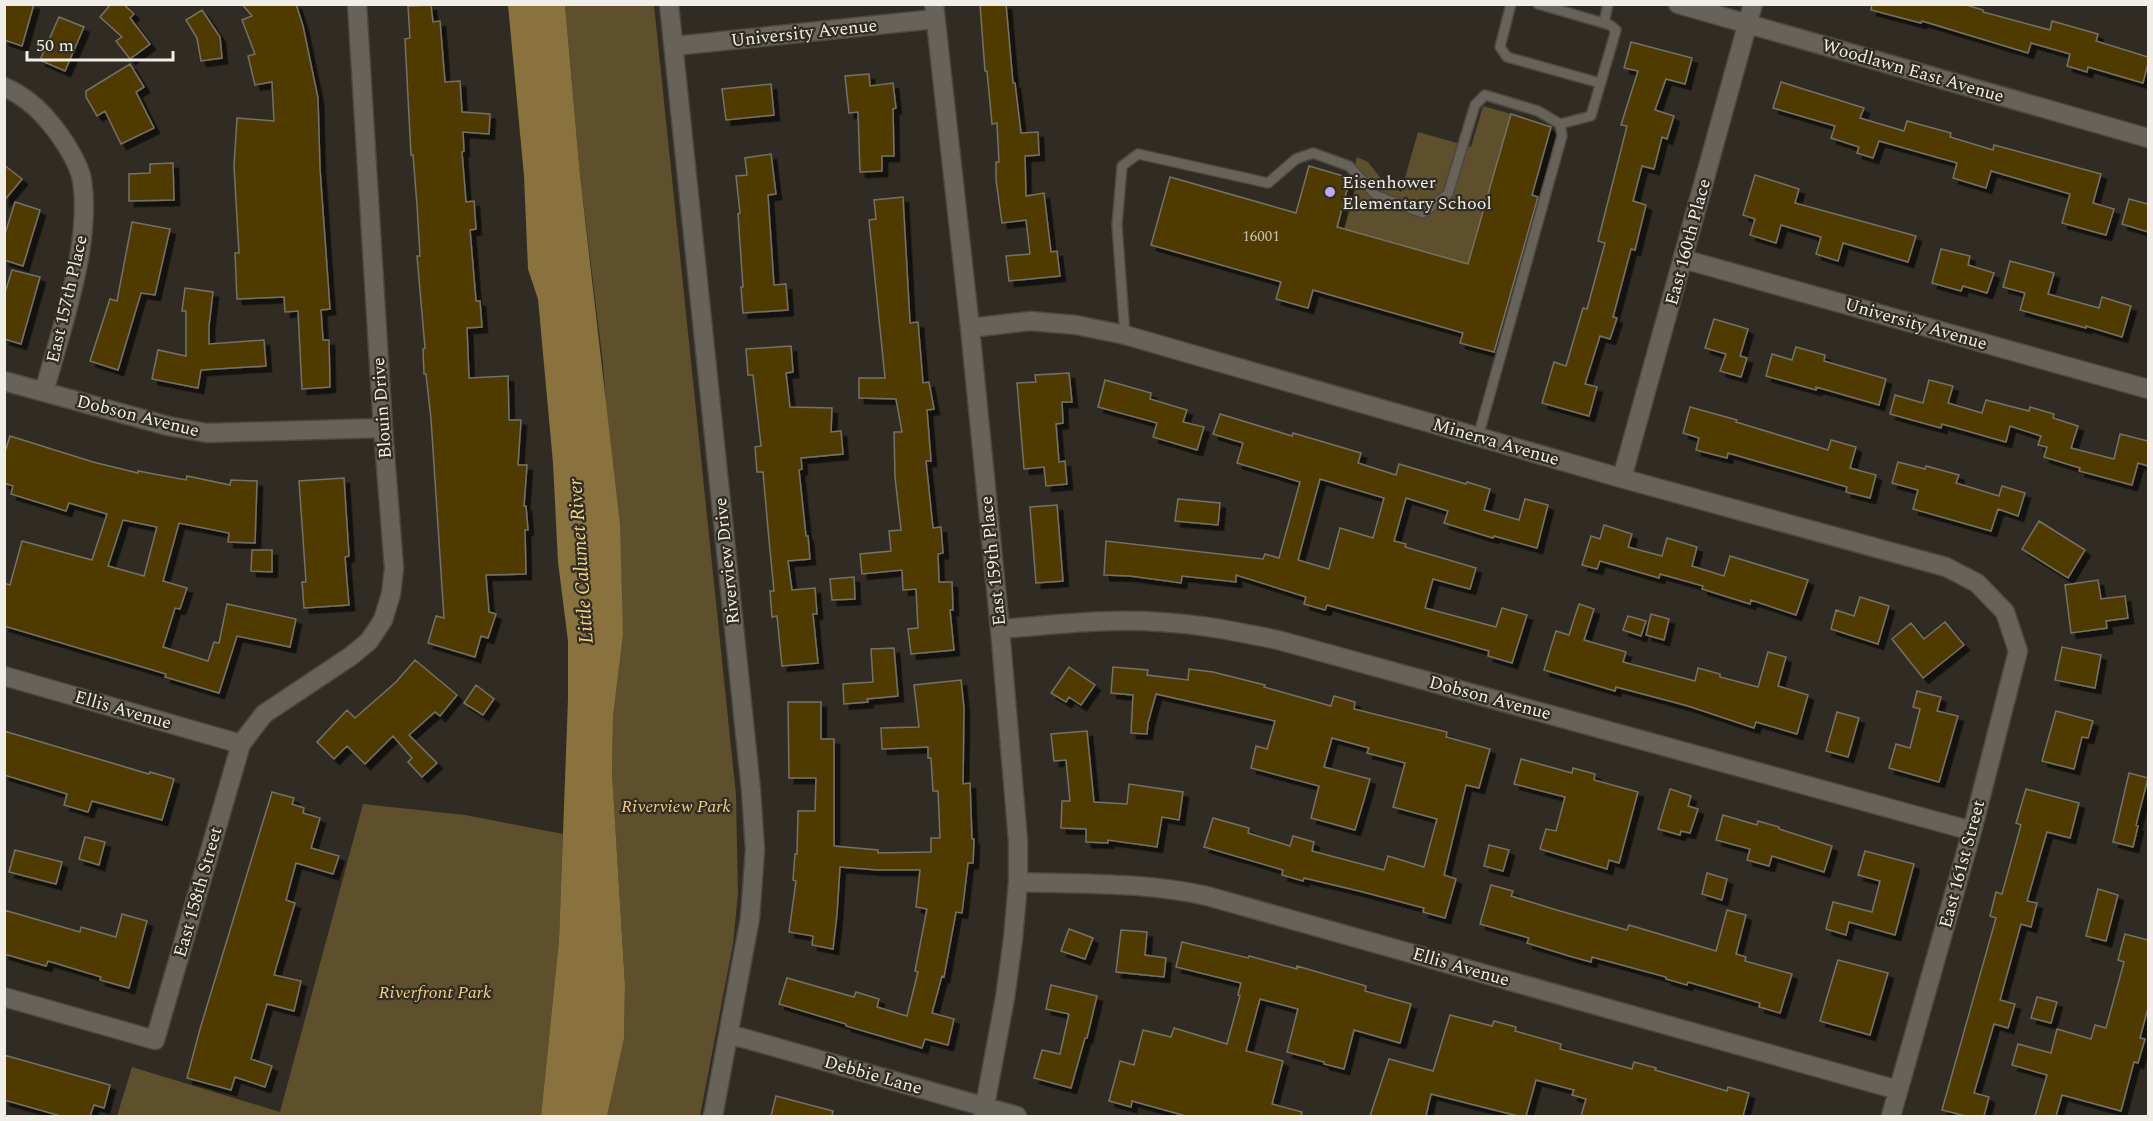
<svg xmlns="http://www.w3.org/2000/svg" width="2153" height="1121" font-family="Spectral,serif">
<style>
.green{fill:#5e4f2d}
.water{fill:#89723e}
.building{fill:#4f3a00;stroke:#767167;stroke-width:1.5;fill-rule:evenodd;filter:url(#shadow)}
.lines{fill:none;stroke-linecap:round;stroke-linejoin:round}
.lane-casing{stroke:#4c4841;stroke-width:12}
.street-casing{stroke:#4c4841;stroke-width:21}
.lane{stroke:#68635a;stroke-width:9}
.street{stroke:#68635a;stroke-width:18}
.poi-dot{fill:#bda9f5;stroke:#302c23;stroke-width:2}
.labels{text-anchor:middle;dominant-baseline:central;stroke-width:4.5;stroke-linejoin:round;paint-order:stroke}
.number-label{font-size:15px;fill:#c8c1ae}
.street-label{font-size:18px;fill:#f1eee8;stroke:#302c23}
.poi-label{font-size:18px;fill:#f1eee8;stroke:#302c23;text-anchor:start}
.park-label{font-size:18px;font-style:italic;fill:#f2ce7f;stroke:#302c23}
.water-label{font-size:20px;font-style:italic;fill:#f7d484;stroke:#302c23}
</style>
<defs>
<filter id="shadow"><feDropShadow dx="5.5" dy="5.5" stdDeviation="0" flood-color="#0009"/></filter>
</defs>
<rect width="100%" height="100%" fill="#302c23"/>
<path class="green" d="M565,5h89l82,790 2,99 -5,50 -33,172h-93l17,-77 1,-54 -13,-213 1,-55 10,-82 -20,-271 -23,-189z
M1483,106l28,8 -43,150 -131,-37 20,-70 11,5 15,19 18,11 17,-60 53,15z
M363,804l102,11 98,19 -4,106 -18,176h-424l15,-49 148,45z"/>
<path class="water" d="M508,5h57l15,170 40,350 3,110 -10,82 -1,55 13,213 -1,54 -17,77h-66l18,-176 9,-241v-58l-10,-79 -5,-99 -15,-164 -10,-30 -4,-93z"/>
<path class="building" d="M4,4h30l-12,42 -18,-6z
M111,4h12l11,10 -4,4 20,26 -20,15 -14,-18 6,-4 -22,-20z
M242,4h54l7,22 15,72 2,71 10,140 -9,1 2,30h6l1,47 -28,2 -4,-78 -13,1 -1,-15 -47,2 -2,-46h4l-5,-87 3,-48 37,3 -2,-39 -17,3 -7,-29 7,-2 -13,-34 10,-4z
M980,4h26l7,79h2l6,50 17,-1 1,23 -14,1 1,40 18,-3 7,59 6,-1 3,25 -51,5 -3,-25 24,-2 -4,-34 -24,3 -6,-43v-18h3l-2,-39 -5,1 -5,-53h-2z
M1872,4h91l20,6v2l67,18 2,-9 46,13 -2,7 52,16v6l-5,20 -55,-16 -1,5 -20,-6 3,-12 -39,-11 -3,10 -106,-32 -1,2 -50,-13z
M431,5l2,17 7,-1 5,61 15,-1 2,31 28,2 -1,20 -26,-2 1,19 -2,1 4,50 8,-1 2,28 -6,1 6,71h4l2,26 -15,1 2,50 39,-2 1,44h12l-3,45h9l-3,41h2l2,24h-3l1,44 -40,1 3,37 7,2 -8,24 -7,-2 -6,21 -47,-14 8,-27 8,2 -13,-199 -5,-45h-2l-1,-25 2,-1 -8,-92h3l-3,-51 -4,-50h-2l-6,-116 5,-1 -2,-32z
M202,10l18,27 2,21 -21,3 -4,-23 -11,-18z
M59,17l25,10 -19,44 -25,-11z
M1631,42l61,16 -7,26 -19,-5 -11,31 19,6 -7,23 -5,-2 -8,32 -12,-3 -9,35 13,4 -11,45 -4,-1 -18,68 4,1 -7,21 -10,-3 -15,48 12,3 -8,29 -47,-13 12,-41 12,4 17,-58 4,1 18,-66 -7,-2 29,-115 -6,-1 17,-54 -14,-3z
M130,64l14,23 -8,5 18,36 -33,16 -16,-33 -8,5 -11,-19v-6z
M869,74l1,12 23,-3 3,25 -3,1 1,47h-12v15l-22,1 -2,-60 -9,1 -4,-37z
M1781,82l83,26 -4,10 44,13 3,-10 44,12 -1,4 43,13 1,-5 107,29 -8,29 21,6 -8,26 -44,-12 8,-29 -79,-23 -5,17 -33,-10 4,-15 -78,-22 -6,17 -16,-5 2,-6 -28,-9 4,-12 -62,-18z
M771,84l3,31 -48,5 -4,-31z
M1511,114l40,13 -19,68 6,2 -44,155 -34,-9 3,-10 -150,-43 -5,18 -32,-9 5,-17 -130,-37 19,-68 126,36 13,-47 41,12 -13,49 131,37z
M771,154l5,40 -8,1 6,90 12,-1 2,26 -45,3 -2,-26h2l-5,-73 2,-1 -4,-37 11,-1 -2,-17z
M173,163l1,37 -45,1v-27l21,-1v-9z
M4,165l18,14 -18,22z
M1755,175l44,14 -4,14 121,33 -8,26 -65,-19 -5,18 -22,-7 5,-17 -40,-12 -5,18 -26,-8 5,-16 -12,-4z
M903,197l7,126 8,-1 5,61 6,-1 5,27 -7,1 4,51h-5l7,67 8,-1 2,26 -5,1 1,28h13l1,28h-3l4,40 -43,4 -3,-25 10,-1 -2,-39 -13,1 -1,-20 -40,4 -2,-20 31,-3 -2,-20 12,-1 -6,-53 -1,-45h8l-6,-33 -37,-1v-20h26l-16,-158 7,-1 -2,-19z
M2129,199l19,5v28l-26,-8z
M15,202l25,8 -17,56 -19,-6v-23z
M132,222l38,7 -15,66 -14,-2 -23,77 -28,-9 20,-62 7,2z
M1941,249l29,7 -2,9 26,8 -7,20 -24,-7 -2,5 -29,-8z
M2010,261l44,12 -6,21 51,14 3,-11 29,9 -9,31 -36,-11v2l-66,-18 5,-17 -22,-6z
M12,270l28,7 -19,67 -17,-5v-43z
M185,288l28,4 -4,34v18l55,-4 2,26 -65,4 -3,18 -46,-9 6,-29 28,6v-45h-4z
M1714,319l34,10 -8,27 7,2 -6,19 -21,-6 6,-17 -21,-6z
M791,346l2,26 -7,1 4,34 42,1 -1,24 10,-1 2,23 -42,4 1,11 -3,1 7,66h2l2,23 -22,2 4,29 23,-2 2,26h-4l5,49 -36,3 -5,-50 -5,1 -2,-26h4l-5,-51 -6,-68h-6l-2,-25 6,-1 -8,-71h-5l-2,-26z
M1796,347l29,8 -1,6 62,18 -7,26 -63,-18v3l-50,-14 6,-22 20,6z
M1069,373l3,29h-10l1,21 -7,1 3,38 6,-1 2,23 -21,2 -2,-19 -20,2 -7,-86 19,-1 -1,-7z
M1105,380l46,13 -1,6 37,11 -4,12 21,5 -7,23 -44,-13 4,-14 -59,-16z
M1929,380l24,6 -5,17 34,10 4,-13 43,11 1,-4 24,7 -1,4 25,8 -7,22 43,11 6,-25 28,7v25l-10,-3 -6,22 -53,-14 1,-3 -36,-11 3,-10 -9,-2 3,-9 -31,-10 -4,16 -64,-18 -1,4 -51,-14 5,-19 28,8z
M1690,407l47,13 -1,2 92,28 3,-10 25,7 -6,21 26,7 -6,23 -24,-6 1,-5 -119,-34 -1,5 -31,-8 3,-12 -16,-5z
M1220,414l72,22 1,-3 68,20 -3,10 38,12 3,-11 67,20 1,-2 23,7 -6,21 35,10 6,-21 23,6 -11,43 -43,-12 -1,2 -49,-15 4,-12 -42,-13 -12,43 12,3 -1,3 71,21 -6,21 -37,-10 -8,29 71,19 6,-19 25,7 -15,48 -24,-7 1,-5 -116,-33 -46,-13 -2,5 -21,-6 2,-7 -70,-22v7l-54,-6 -1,7 -51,-7 -26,-1 2,-34 157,18 2,-5 14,4 21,-76 -63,-19 6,-20 -30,-9zM1320,479l64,19 -11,40 -33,-10 -11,41 -31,-9z
M10,436l83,26 45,11v-2l48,9 1,-4 43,9 1,-5 26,1 -2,62 -27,-1 1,-9 -50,-10 -16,58 24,7 -7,21 -5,-1 -12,39 45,14 6,-19 5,1 8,-39 69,15 -6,28 -53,-11 -18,57 -54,-16 1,-3 -162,-48v-43l6,2 12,-44 70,19 15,-46 -38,-11 -3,8 -55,-17 2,-8 -9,-3v-28zM123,520l34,7 -13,49 -36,-10z
M1898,462l27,7 1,-3 33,9 -3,8 43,13 3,-10 23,7 -7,23 -20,-7 -7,22 -78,-22 5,-19 -26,-7z
M344,478l5,78 -4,1 4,48 -45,3 -2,-26h4l-7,-101z
M1178,499l42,4 -2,22 -43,-4z
M1057,505l6,76 -27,2 -6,-76z
M2039,521l46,29 -17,28 -46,-29z
M1604,525l28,9 -4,13 34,9 5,-18 30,9 -5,19 32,10 6,-20 78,24 -12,35 -45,-15 -1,4 -48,-15 1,-3 -43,-12 -1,4 -59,-17 -3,8 -15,-4 9,-29 9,3z
M252,550h20v22l-21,-1z
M854,577l1,22 -23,1 -2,-21z
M2098,580l3,19 24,-3 3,22 -22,3 1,7 -36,5 -6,-48z
M1860,597l29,9 -11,38 -47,-15 5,-19 18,6z
M1579,604l15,5 -10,31 42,12 -3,10 72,19 3,-13 22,6v3l38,10 10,-35 18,5 -8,29 30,9 -11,39 -41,-12 -2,6 -66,-22 -72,-19 -1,4 -71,-21 12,-39 13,4z
M1651,614l18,5 -5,21 -18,-5z
M1628,616l18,5 -5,15 -18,-6z
M1945,622l19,23 -41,33 -31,-39 19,-16 13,16z
M2062,647l39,8 -6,33 -40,-8z
M894,648l4,48 -31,3 1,3 -24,2 -1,-20 30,-2 -2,-33z
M415,660l42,35 -17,21 -5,-4 -26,23 28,28 -15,14 -14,-15 4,-4 -19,-22 -28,28 -18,-18 -13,13 -17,-17 30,-32 8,8 41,-36z
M1069,667l26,18 -14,20 -12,-8 -3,5 -15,-9z
M1113,667l35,3 -1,5 41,5 1,-11 24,3 52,13 -1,2 67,19 3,-10 21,6 -1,7 93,23 -1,5 44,12 -11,39 -13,-3 -22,90 12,4 -11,39 -22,-6 1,-4 -65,-17 -55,-13 -1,3 -21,-6 1,-5 -79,-23 9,-29 36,10 -1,5 42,13 3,-10 21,6 -2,9 72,19 4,-14 36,11 13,-48 -44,-12 12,-44 -38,-10 2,-5 -37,-10 -8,29 46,12 -6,21 -9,30 -44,-12 8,-32 -68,-18 5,-22 11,3 8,-28 -119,-27 -8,29 -1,11 -16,-1 2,-38 -22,-2z
M961,680l3,28 -1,76 7,-1 2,56h2l-1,24h-5l-6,50 -6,-1 -12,65 -2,-1 -10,37 22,6 -6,26 -23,-6 -3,9 -76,-22v-2l-67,-20 8,-26 67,19 2,-5 23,7 -2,8 30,9 11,-44 -3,-1 12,-62 -11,-2 4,-37h-42l-38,-3 -3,47 -4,35 -21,-4 1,-9 -24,-4 7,-51 -3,-1 2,-26h2l1,-43h17l1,-33h-27l-1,-76h33v37h13v107l44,4v3l53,-1v-14h9l-2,-47h-5l-2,-33h-3v-11l-46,2 -1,-21 38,-1 -5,-42z
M476,685l18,14 -11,16 -19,-12z
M1917,691l24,6 -4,14 21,5 -19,66 -50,-14 7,-24 14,4 10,-39 -7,-2z
M2056,711l37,10 -5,17 -6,-1 -8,32 -32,-8z
M1837,712l22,6 -11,39 -22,-6z
M4,731l145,43 1,-2 24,7 -12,41 -70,-19 -4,11 -24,-7 3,-11 -63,-19z
M1087,731l7,71 33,2 2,-20 54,8 -4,28 -17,-3 -5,30 -49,-7v3l-22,-1v-13l-25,-1 1,-27h8l-4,-41 -12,1 -3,-27z
M1521,759l51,14 1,-5 22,6 -1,6 44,12 -19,71 -10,-3 -2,9 -67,-20 6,-20 10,2 9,-34 -51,-13z
M2129,773l19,5 -12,47 2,1 -5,21 -20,-5z
M1670,789l21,7 -3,10 10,3 -8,24 -9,-2 -1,4 -22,-6z
M2026,789l53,14 -9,35 -23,-6 -20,69 10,2 -6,24 -10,-3 -21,76 15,4 -7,24 -14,-4 -20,69 15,4 -5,19h-18l-24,-6 54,-192 -6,-2 6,-24 6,2 19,-69 -5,-2z
M272,792l22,6 -2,6 12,4 -1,5 17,5 -9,30 28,8 -6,18 -37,-11 -10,37 9,3 -21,72 27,6 -7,30 -27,-7 -16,55 21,7 -7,21 -30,-10 -4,13 -44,-12 13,-49z
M1723,815l34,10 1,-4 21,6v2l53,17 -8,26 -52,-16 -3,10 -22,-6 3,-11 -34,-9z
M85,837l20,5 -6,23 -20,-6z
M1489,845l20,5 -6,21 -19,-5z
M15,850l47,12 -6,22 -47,-12z
M1865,851l49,13 -19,71 -46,-13 -3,13 -20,-6 7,-27 39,10 8,-31 -22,-6z
M1707,873l20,6 -5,21 -20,-6z
M1491,885l22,6 -2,5 49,15 67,19 2,-5 87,26 11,-41 19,5 -10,39 10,3 -1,4 47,13 -12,39 -21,-6 1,-4 -72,-21 -1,3 -21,-6v-2l-74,-20 -1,5 -22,-6 -42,-13 2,-5 -49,-14z
M2098,889l20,6 -12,46 -20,-5z
M4,910l76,22 1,-5 35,10 6,-23 25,7 -18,67 -29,-8 1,-3 -53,-16 -2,5 -42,-12z
M1069,929l24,9 -8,21 -24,-8z
M1121,930l26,2 -2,23 21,3 -2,19 -48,-5z
M2125,934l23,6v68l-8,30 5,1 -7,24 -4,-1 -13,49 -59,-16 -6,21h-21l12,-41 -35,-10 6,-21 33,9 6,-24 34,10 4,-14 11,3 18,-66 -6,-2z
M1182,942l66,16 1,-2 48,13v-3l69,20 -1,5 46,13 -11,39 -46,-13 -10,39 -20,-5v-2l-37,-10 11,-43 -38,-10 -14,52 37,10 -11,43 30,8 -1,4h-115l-54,-15 -1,6 -22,-6 11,-40 14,4 9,-35 28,7 3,-9 53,16 13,-48 -2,-1 3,-12 -65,-16z
M1838,960l50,13 -18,62 -50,-14z
M1051,985l46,11 -10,42h-2l-14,50 -37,-10 8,-28 18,4 9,-40 -23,-5z
M2037,997l20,5 -6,21 -20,-5z
M1450,1015l42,11 2,-5 22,6 -1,4 46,13 -1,5 72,20 2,-7 22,6 -1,2 72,21 1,-4 21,6 -6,23h-162l5,-17 -14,-4 2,-5 -38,-10 -10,36h-8l-87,-22 -5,22h-56l19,-57 44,12z
M4,1055l106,30 -6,23 -10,-3 -4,11h-29l-57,-16z
M776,1096l57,15 -1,5h-61z"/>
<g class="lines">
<defs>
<path id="lane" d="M1511,4l-11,43 7,10 93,26
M1538,4l72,21 6,5 -25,86 -31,8
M1604,23l4,-19
M1125,335l-8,-110 5,-59 16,-12 130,29 28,-24 17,-6 36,13 28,30 46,17 25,-19 27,-89 10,-10 53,16 22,13 2,12 -84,301"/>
<path id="street" d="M669,4l82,786 4,60 -5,68 -37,198
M934,4l36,324 30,301 18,212v41l-5,57 -8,59 -22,118
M1678,4l470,134
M674,46l261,-27
M4,87c19,8 35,22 47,37 11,13 28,39 31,56 10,65 -21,149 -38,212
M1683,259l465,130
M970,328l60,-7 46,4 49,10 503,145 318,87 31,16 28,29 13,39 -46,180 -81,285
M4,381l164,45 39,7 176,-5
M1622,478l131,-474
M1000,629c53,-4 107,-11 160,-7 40,2 79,10 118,18l694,191
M4,676l237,68
M1018,882c63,2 127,0 189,14l691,194
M4,997l151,43 86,-296 23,-30 87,-58 18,-15 14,-21 8,-26 3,-26 -11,-140 -26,-424
M729,1034l288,82"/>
</defs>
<use href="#lane" class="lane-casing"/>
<use href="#street" class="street-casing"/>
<use href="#lane" class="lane"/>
<use href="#street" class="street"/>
</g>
<circle class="poi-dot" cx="1330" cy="192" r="6"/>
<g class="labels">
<g class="number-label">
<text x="1261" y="236">16001</text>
</g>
<g class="street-label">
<text transform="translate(804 33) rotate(-6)">University Avenue</text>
<text transform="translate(1913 71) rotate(16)">Woodlawn East Avenue</text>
<text transform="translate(1688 242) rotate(-75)">East 160th Place</text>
<text transform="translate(67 299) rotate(-77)">East 157th Place</text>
<text transform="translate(1916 324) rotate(16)">University Avenue</text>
<text transform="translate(382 408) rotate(-94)">Blouin Drive</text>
<text transform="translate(138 416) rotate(14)">Dobson Avenue</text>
<text transform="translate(1496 442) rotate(16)">Minerva Avenue</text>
<text transform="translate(727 561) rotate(-96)">Riverview Drive</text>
<text transform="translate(993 561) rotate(-96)">East 159th Place</text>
<text transform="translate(1490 698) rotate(15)">Dobson Avenue</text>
<text transform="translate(123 710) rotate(16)">Ellis Avenue</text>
<text transform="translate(1962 864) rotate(-75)">East 161st Street</text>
<text transform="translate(198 892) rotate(-74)">East 158th Street</text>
<text transform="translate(1461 967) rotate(16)">Ellis Avenue</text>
<text transform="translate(873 1075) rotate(16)">Debbie Lane</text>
</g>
<g class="poi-label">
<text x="1342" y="182">Eisenhower<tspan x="1342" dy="21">Elementary School</tspan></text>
</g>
<g class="park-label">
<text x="676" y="806">Riverview Park</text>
<text x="435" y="992">Riverfront Park</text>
</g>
<g class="water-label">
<text transform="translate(581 561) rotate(-94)">Little Calumet River</text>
</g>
</g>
<rect width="2153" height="1121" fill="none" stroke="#f1eee8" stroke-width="12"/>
<path d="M27 51v9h146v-9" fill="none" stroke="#f1eee8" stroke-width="3"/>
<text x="36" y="51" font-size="18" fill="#f1eee8" stroke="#302c23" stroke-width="4.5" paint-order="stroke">50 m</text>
</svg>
